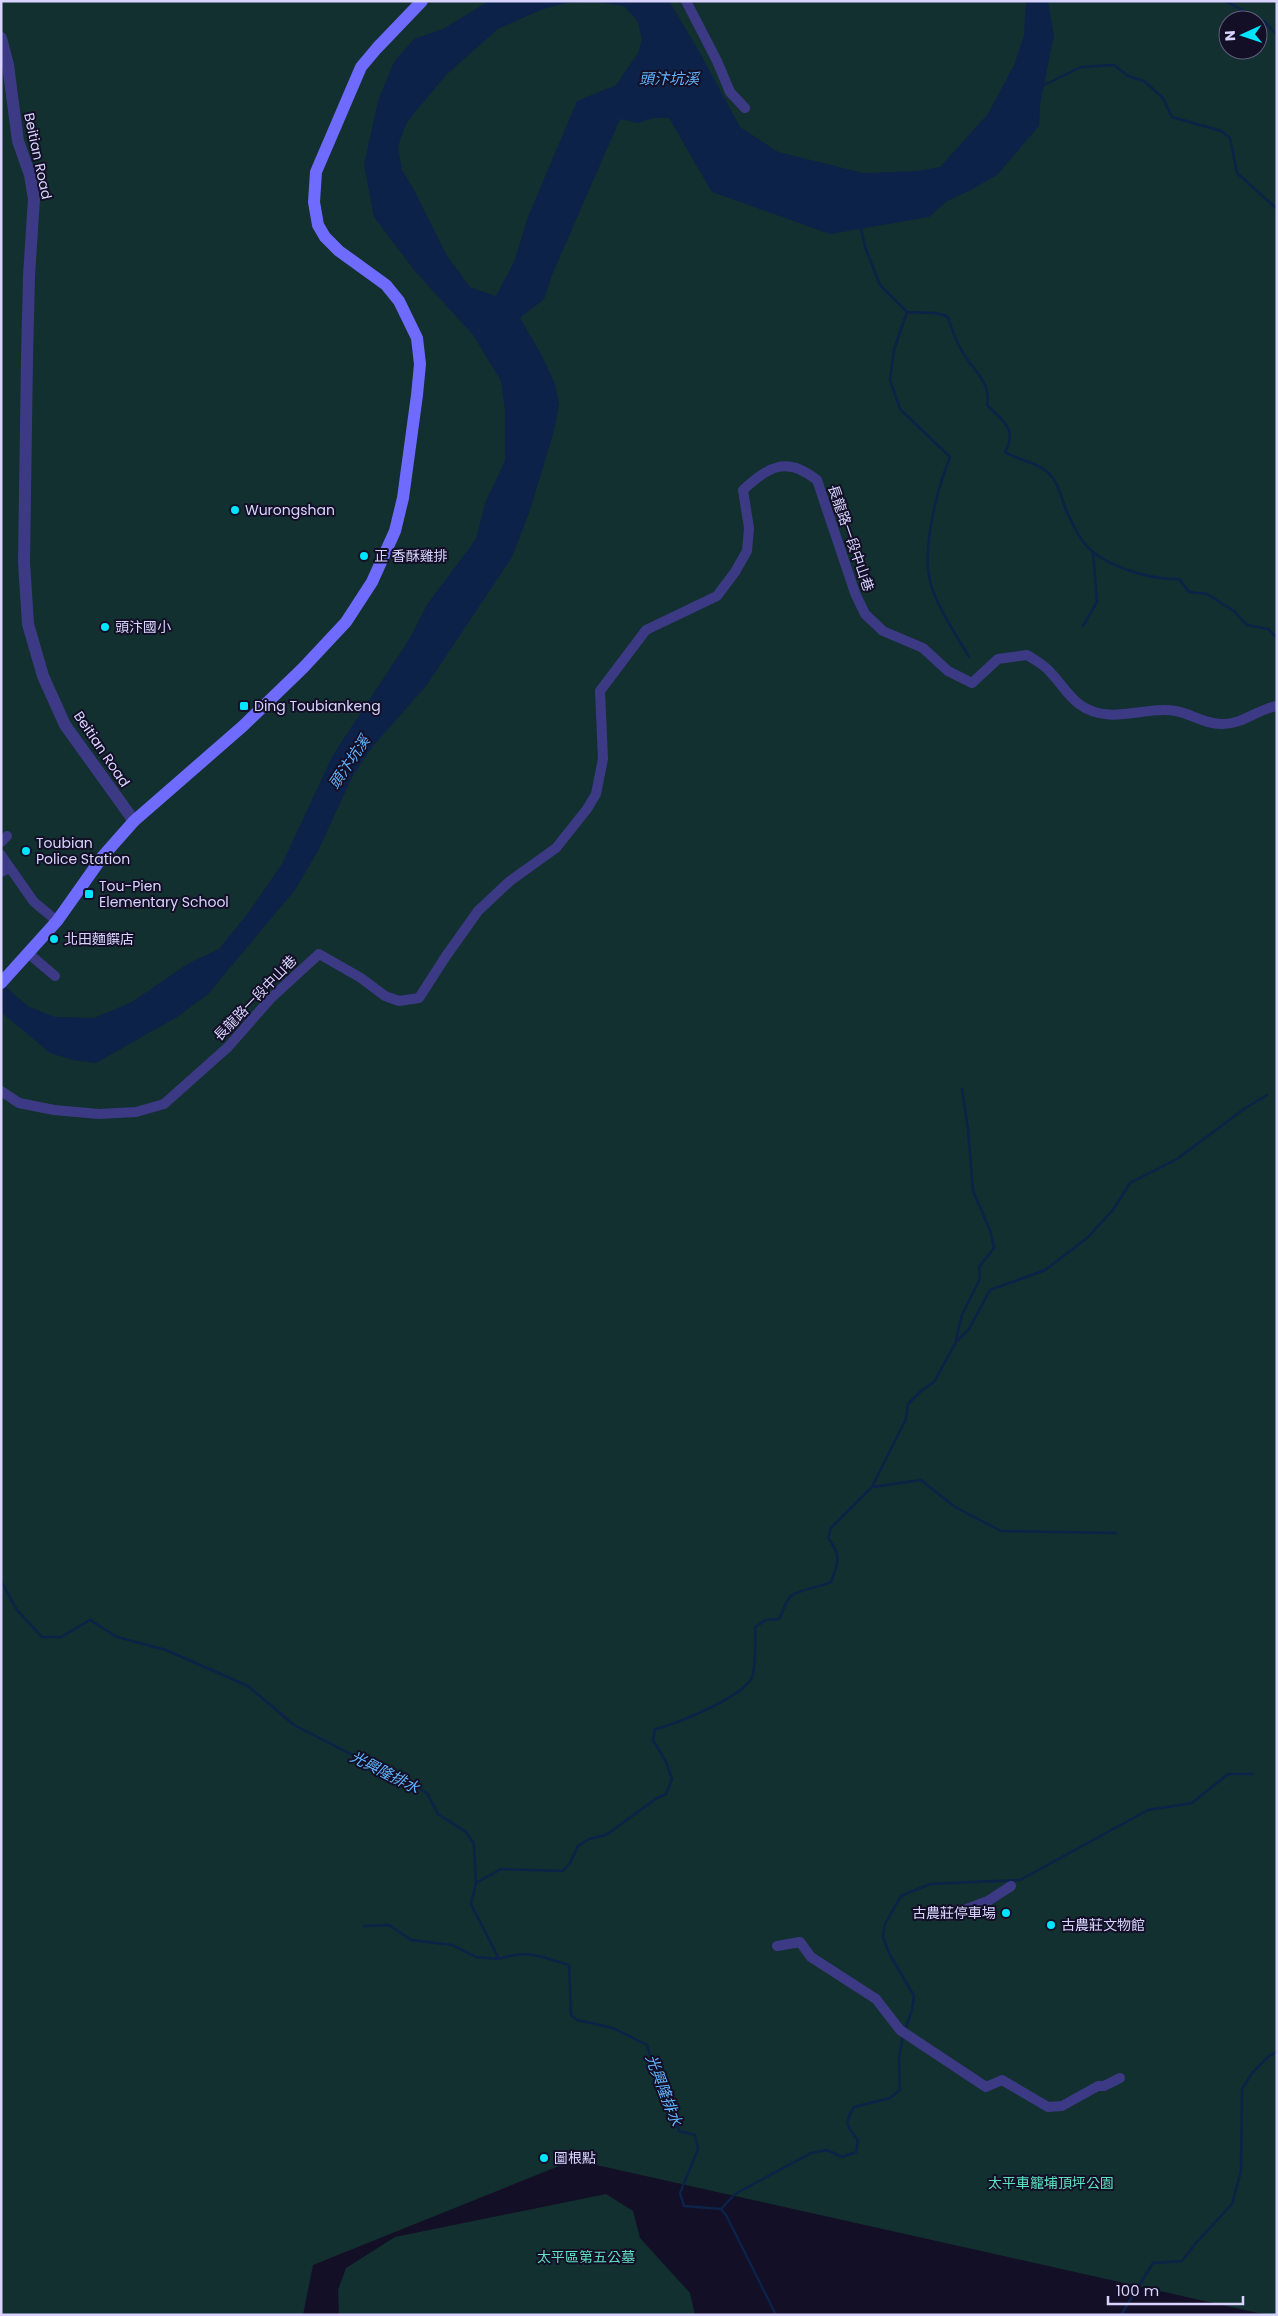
<svg xmlns="http://www.w3.org/2000/svg" width="1278" height="2316" font-family="Poppins,'Noto Sans TC',sans-serif">
<style>
.green{fill:#12302f;fill-rule:evenodd}
.water{fill:#0c2248;fill-rule:evenodd}
.lines{fill:none;stroke-linecap:round;stroke-linejoin:round}
.stream{stroke:#0c2248;stroke-width:2.5}
.minor{stroke:#3d3a85;stroke-width:10}
.tertiary{stroke:#3d3a85;stroke-width:12}
.secondary{stroke:#6f6bff;stroke-width:12}
.poi-dot{fill:#00e5ff;stroke:#130f26;stroke-width:2}
.labels{text-anchor:middle;dominant-baseline:central;stroke-width:4;stroke-linejoin:round;paint-order:stroke}
.street-label{font-size:14px;fill:#d9d4ff;stroke:#130f26}
.poi-label{font-size:14px;fill:#d9d4ff;stroke:#130f26;text-anchor:start}
.park-label{font-size:14px;fill:#5fe0c0;stroke:#130f26}
.water-label{font-size:15px;font-style:italic;fill:#62b6ff;stroke:#130f26}
</style>
<rect width="100%" height="100%" fill="#130f26"/>
<path class="green" d="M1,1h1276v2314h-10l-693,-155 -261,105 -10,50h-302zM1228,20h30v30h-30z
M606,2194l27,17 7,27 50,55 5,22h-356l-1,-25 8,-22 49,-31z"/>
<path class="water" d="M489,1h180l31,52 40,74 38,25 85,21 55,-2 22,-4 48,-53 26,-49 10,-30 2,-34h22l6,34 -14,70 -1,21 -42,49 -28,16 -22,10 -18,16 -99,17 -118,-42 -43,-74h-15l-16,5 -18,-4 -68,156 -8,24 -24,19 21,36 14,30 4,20 -5,27 -24,79 -18,47 -86,129 -52,59 -21,30 -35,76 -23,39 -87,104 -31,23 -81,46 -23,-3 -23,-7 -49,-41v-29l28,24 26,10 39,1 38,-16 57,-39 30,-14 29,-36 34,-49 51,-109 77,-117 18,-35 48,-64 9,-36 20,-42v-51l-4,-29 -28,-46 -59,-65 -40,-53 -10,-52 14,-64 16,-39 20,-23 29,-10zM597,2l27,4 14,16 4,18 -4,13 -22,32 -39,16 -49,116 -14,45 -18,34 -26,-9 -23,-31 -34,-68 -11,-18 -4,-24 9,-24 39,-47 52,-46 45,-20 23,-6z"/>
<g class="lines">
<path class="stream" d="M1225,1l39,20 13,14
M1042,86l39,-19 33,-2 14,11 16,5 19,17 9,19 49,14 9,7 7,35 40,36
M861,228l4,19 15,38 27,27 28,1 12,3c5,12 9,26 16,37 10,17 29,30 24,52 15,15 31,24 18,47 14,9 37,11 47,25 8,9 10,25 15,35 5,10 10,22 17,31 18,23 67,37 95,36l10,13 18,2 27,17 13,14 21,4 9,9
M907,312l-13,38 -4,30 10,29 50,48c-13,33 -28,89 -20,124 5,23 27,55 39,76
M1083,626l14,-24 -4,-50
M956,1340l6,-25 18,-36 -1,-12 15,-19 -4,-18 -17,-39 -5,-61 -6,-41
M872,1487l49,-7 34,27 46,24 115,2
M1,1581l16,29 25,27h19l29,-17 27,17 49,13 82,36 46,39 133,68 11,21 28,18 8,12 2,39 -5,21 28,55c28,-10 42,-2 70,6l2,50 6,5 36,8 34,17 5,17 16,29 11,40 16,4 3,14 -18,44 4,13 37,3 5,6 50,100
M476,1883l25,-14 62,2 7,-8 8,-17 11,-7 17,-4 51,-37 9,-4 6,-15 -6,-17 -13,-22 2,-11c20,-4 90,-33 97,-52 3,-7 4,-41 3,-50l11,-7 13,-1c4,-7 6,-17 11,-22 6,-7 31,-10 41,-15 7,-19 11,-26 -3,-44l3,-10 41,-41 34,-68 2,-15 13,-13 13,-9 22,-40 13,-13 21,-39 55,-20 42,-32 26,-28 17,-27 47,-24 67,-50 23,-14
M364,1926l25,-1 22,15 41,5 24,12 23,2
M905,2030l7,-20 2,-14 -25,-43 -6,-16 2,-13 16,-28 29,-12 90,-4 128,-70 44,-7 36,-29h25
M721,2209l14,-15 76,-41 16,-3 15,7 14,-5 2,-12c-12,-14 -14,-17 -4,-33l36,-9 10,-8 -1,-32 4,-23
M1121,2315l32,-52 29,-2 13,-17 37,-40 9,-33 1,-82 10,-16 17,-17 8,-4"/>
<path class="minor" d="M686,1l31,60 13,31 15,16
M1,842l6,-6
M1,855l33,47 23,19
M1,872l9,-4
M28,953l27,23
M1,1091l18,12 35,7 45,4 37,-2 28,-8 64,-57 43,-49 48,-44 42,24 24,18 14,5 20,-3 27,-42 32,-45 32,-30 46,-33 31,-39 9,-15 7,-35 -3,-68 46,-61 71,-34 18,-24 12,-21 2,-23 -6,-38c26,-23 43,-35 74,-10l38,113 10,21 18,17 40,17 25,23 24,12 26,-24 29,-4c8,5 18,10 24,18 9,9 17,23 28,31 31,23 66,1 97,7 16,3 30,14 47,13 20,0 35,-15 54,-18
M964,1910l24,-9 23,-15
M777,1946l23,-4 11,15 65,42 24,31 86,57 16,-7 46,27 14,-1 36,-20h6l16,-8"/>
<path class="tertiary" d="M1,38l7,27 10,76 12,34 4,24 -5,77 -2,82 -3,204 4,62 15,52 22,49 69,96"/>
<path class="secondary" d="M1,983l56,-62 46,-65 31,-35 109,-95 60,-58 43,-46 26,-40 23,-51 8,-33 14,-103 3,-31 -3,-26 -18,-37 -13,-16 -47,-34 -14,-14 -7,-12 -4,-23 2,-30 45,-105 16,-19 45,-47"/>
</g>
<g class="poi-dot">
<circle cx="235" cy="510" r="5"/>
<circle cx="364" cy="556" r="5"/>
<circle cx="105" cy="627" r="5"/>
<rect x="239" y="701" width="10" height="10" rx="2.5"/>
<circle cx="26" cy="851" r="5"/>
<rect x="84" y="889" width="10" height="10" rx="2.5"/>
<circle cx="54" cy="939" r="5"/>
<circle cx="1006" cy="1913" r="5"/>
<circle cx="1051" cy="1925" r="5"/>
<circle cx="544" cy="2158" r="5"/>
</g>
<g class="labels">
<g class="street-label">
<text transform="translate(38 156) rotate(78)">Beitian Road</text>
<text transform="translate(851 538) rotate(71)">長龍路一段中山巷</text>
<text transform="translate(102 749) rotate(56)">Beitian Road</text>
<text transform="translate(255 998) rotate(-46)">長龍路一段中山巷</text>
</g>
<g class="poi-label">
<text x="245" y="510">Wurongshan</text>
<text x="374" y="556">正 香酥雞排</text>
<text x="115" y="627">頭汴國小</text>
<text x="254" y="706">Ding Toubiankeng</text>
<text x="36" y="843">Toubian<tspan x="36" dy="16">Police Station</tspan></text>
<text x="99" y="886">Tou-Pien<tspan x="99" dy="16">Elementary School</tspan></text>
<text x="64" y="939">北田麵饌店</text>
<text x="996" y="1913" text-anchor="end">古農莊停車場</text>
<text x="1061" y="1925">古農莊文物館</text>
<text x="554" y="2158">圖根點</text>
</g>
<g class="park-label">
<text x="1051" y="2183">太平車籠埔頂坪公園</text>
<text x="586" y="2257">太平區第五公墓</text>
</g>
<g class="water-label">
<text x="669" y="78">頭汴坑溪</text>
<text transform="translate(349 762) rotate(-56)">頭汴坑溪</text>
<text transform="translate(385 1772) rotate(27)">光興隆排水</text>
<text transform="translate(664 2090) rotate(69)">光興隆排水</text>
</g>
</g>
<rect width="1278" height="2316" fill="none" stroke="#d9d4ff" stroke-width="5"/>
<g transform="translate(1243 35) rotate(267)"><circle r="24" fill="#130f26" stroke="#625e7d"/>
<path d="M0-4L9 19L0 12L-9 19Z" fill="#00e5ff"/>
<text y="-8" font-size="14" font-weight="bold" text-anchor="middle" fill="#d9d4ff">N</text>
</g>
<path d="M1108 2296v8h135v-8" fill="none" stroke="#d9d4ff" stroke-width="2.5"/>
<text x="1116" y="2296" font-size="15" fill="#d9d4ff" stroke="#130f26" stroke-width="4" paint-order="stroke">100 m</text>
</svg>
